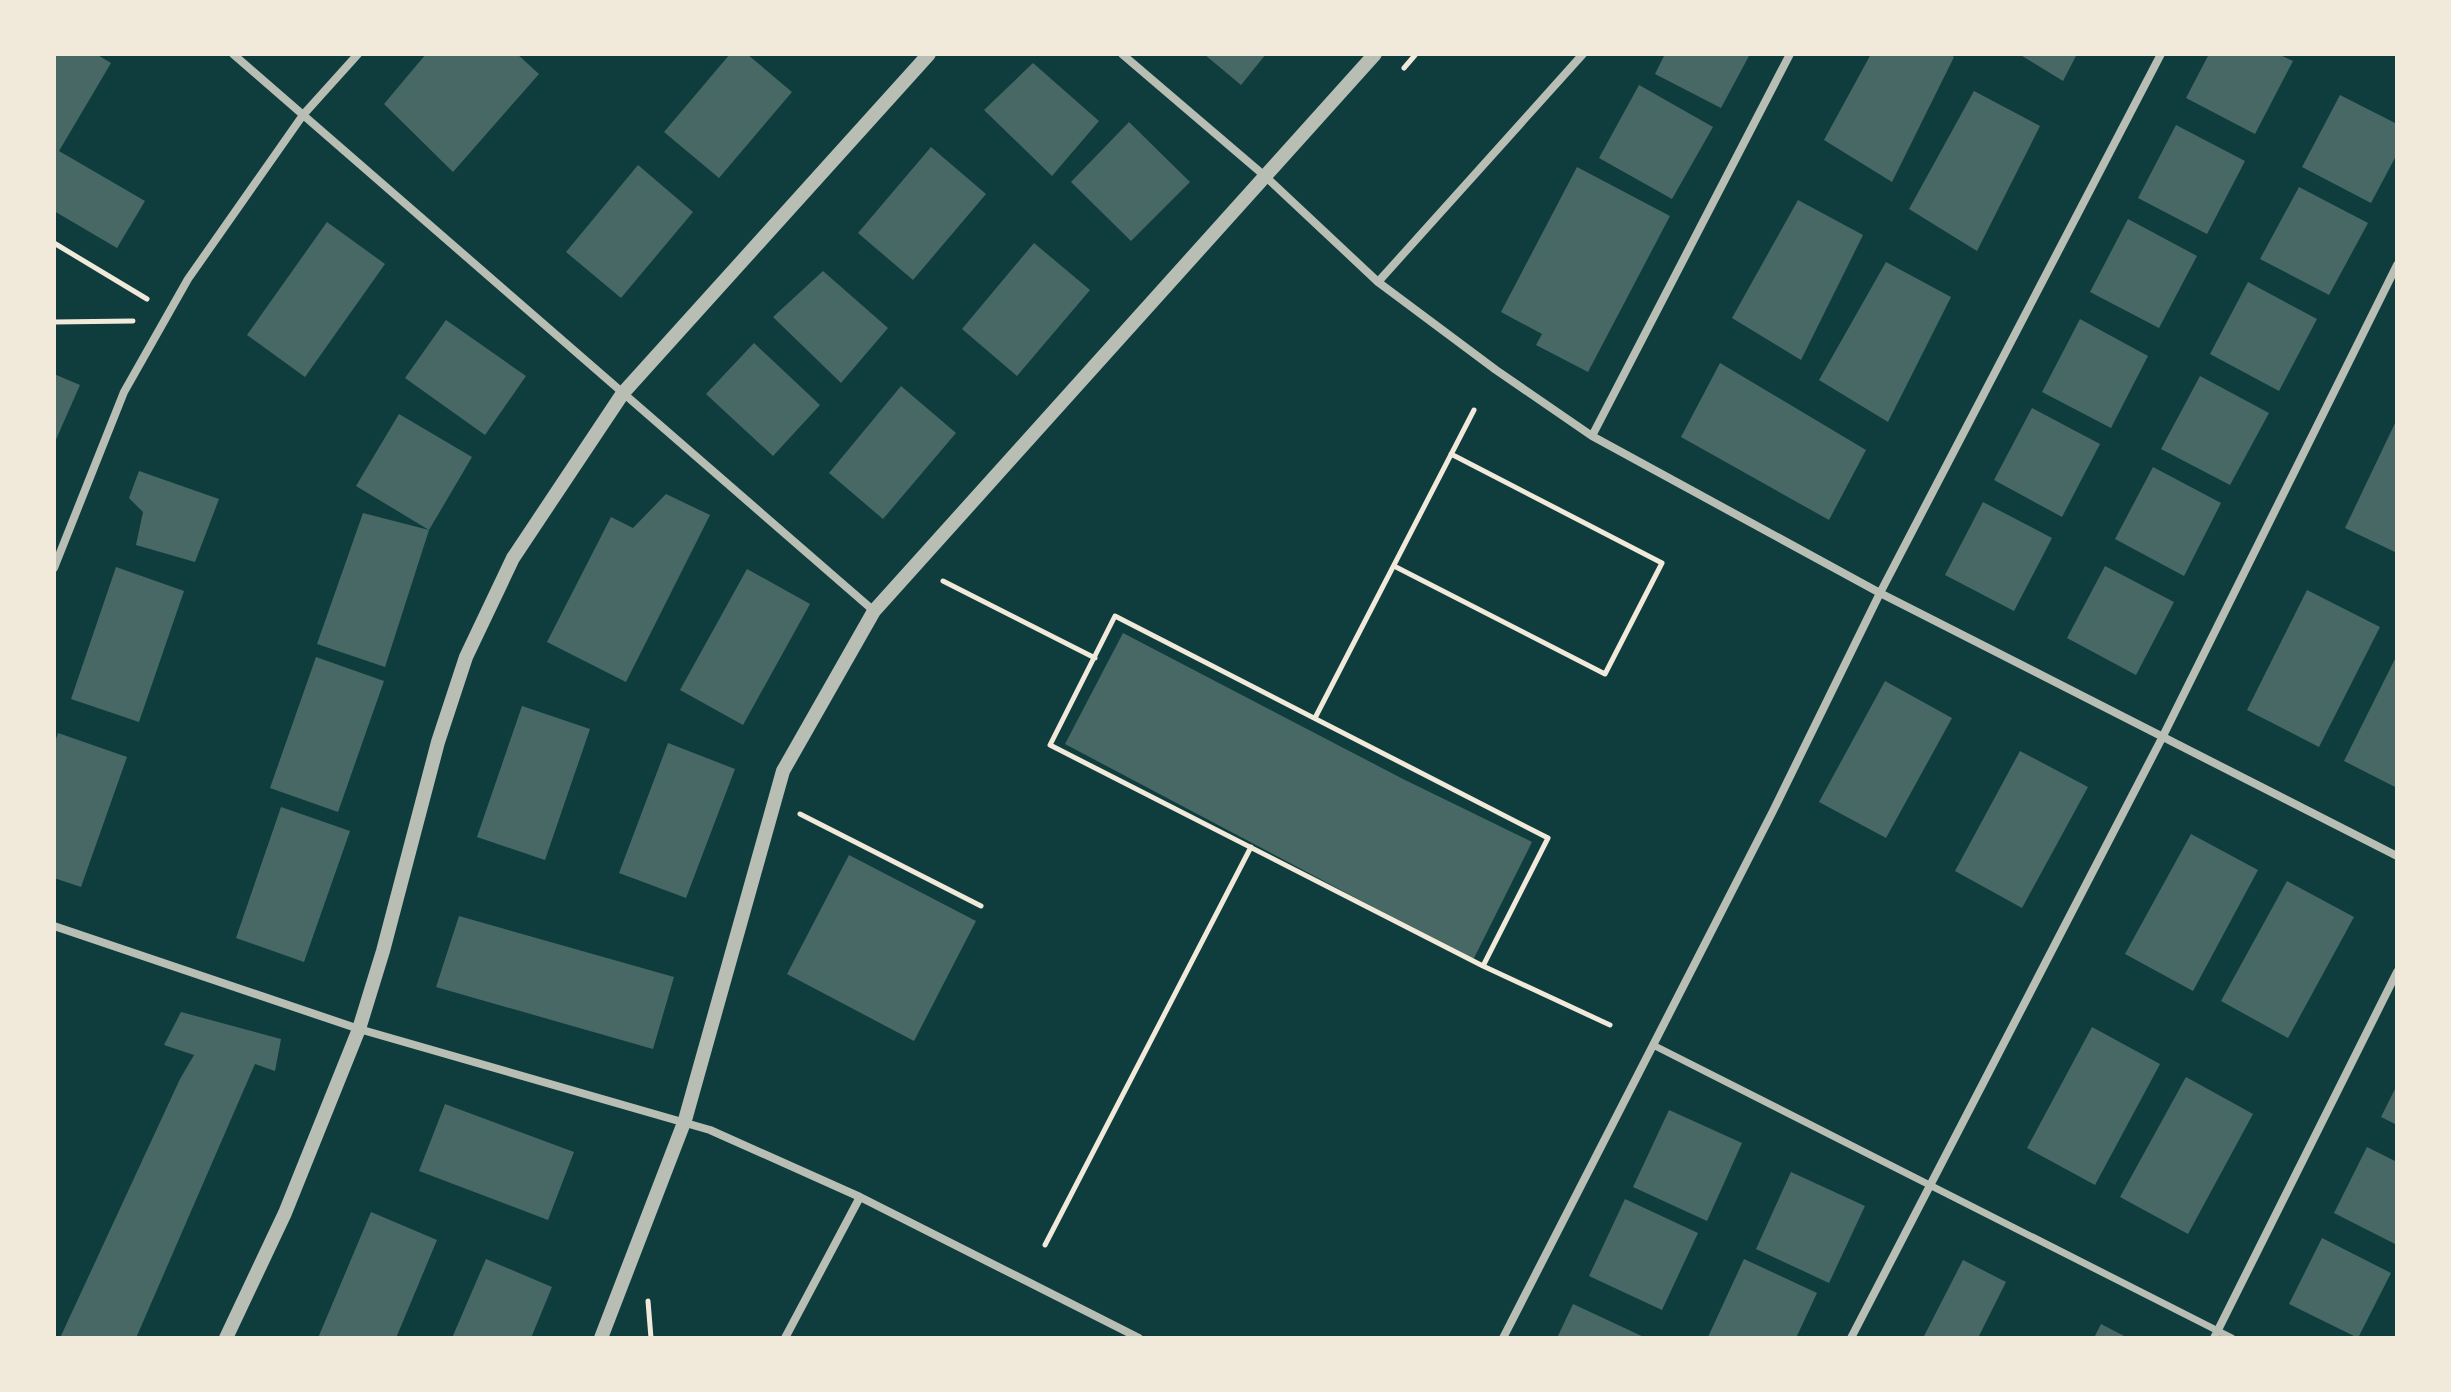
<svg xmlns="http://www.w3.org/2000/svg" width="2451" height="1392" font-family="'Golos Text',sans-serif">
<style>
.building{fill:#486865}
.lines{fill:none;stroke-linecap:round;stroke-linejoin:round}
.path{stroke:#f1e9da;stroke-width:5}
.pedestrian{stroke:#b8beb3;stroke-width:7}
.minor{stroke:#b8beb3;stroke-width:8}
.tertiary{stroke:#b8beb3;stroke-width:14}
</style>
<rect width="100%" height="100%" fill="#0f3d3e"/>
<path class="building" d="M54,54h42l15,9 -52,88 86,50 -28,47 -63,-37z
M426,54h91l22,20 -86,98 -69,-68z
M730,54h17l45,38 -73,86 -55,-46z
M1204,54h62l-25,31z
M1665,54h85l-29,54 -66,-34z
M1871,54h78l5,3 -62,125 -68,-42z
M2019,54h58l-14,27z
M2209,54h69l15,7 -38,73 -69,-36z
M1033,63l66,58 -47,55 -68,-66z
M1639,85l74,42 -41,72 -73,-41z
M1974,91l66,35 -63,125 -68,-42z
M2340,95l57,29v30l-26,49 -69,-36z
M1129,122l61,60 -59,59 -60,-59z
M2176,125l69,36 -38,73 -69,-36z
M931,147l55,47 -73,86 -55,-47z
M638,165l55,47 -72,86 -55,-46z
M1577,167l93,49 -82,156 -52,-27 6,-11 -41,-22z
M2299,187l69,36 -39,72 -69,-36z
M1798,200l65,35 -62,125 -69,-42z
M2128,219l69,37 -38,72 -69,-36z
M327,222l58,42 -80,113 -58,-42z
M1034,243l56,47 -73,86 -55,-47z
M1886,262l65,35 -63,125 -69,-42z
M823,271l65,57 -47,55 -68,-66z
M2248,282l69,37 -38,72 -69,-37z
M2080,319l68,37 -37,72 -69,-36z
M446,320l80,56 -41,59 -80,-57z
M754,343l66,62 -47,51 -67,-62z
M1720,363l146,87 -37,70 -148,-83z
M54,374l26,11 -26,59z
M2200,376l69,37 -39,72 -69,-36z
M901,386l55,47 -73,86 -54,-46z
M2032,408l68,36 -38,73 -68,-37z
M399,414l73,43 -43,73 -44,137 -68,-23 46,-131 66,17 -73,-44z
M2397,419v134l-52,-25z
M2153,467l68,36 -37,73 -69,-37z
M139,471l80,28 -24,63 -59,-17 7,-33 -14,-14z
M666,494l44,21 -84,167 -79,-40 64,-125 22,11z
M1983,502l69,36 -38,73 -69,-36z
M2105,566l69,36 -38,73 -69,-37z
M116,567l68,24 -45,131 -68,-23z
M747,569l63,35 -67,121 -63,-35z
M2307,590l73,37 -61,120 -72,-37z
M1123,633l280,146 129,63 -59,118 -408,-216z
M2397,655v133l-53,-27z
M316,657l68,24 -46,131 -68,-24z
M1885,681l67,37 -66,120 -67,-36z
M522,706l68,23 -45,131 -68,-23z
M58,733l69,24 -46,130 -27,-9v-133z
M668,743l67,26 -49,129 -67,-25z
M2020,751l68,36 -66,121 -67,-37z
M281,807l69,24 -46,131 -68,-24z
M2191,834l67,36 -65,121 -68,-37z
M849,855l127,66 -62,120 -127,-67z
M2287,881l67,36 -66,121 -67,-37z
M459,916l215,61 -21,72 -217,-62z
M181,1012l100,27 -6,32 -20,-7 -119,274h-76l120,-259 14,-24 -30,-10z
M2092,1027l68,37 -65,121 -68,-37z
M2186,1077l67,37 -65,120 -68,-37z
M2397,1085v40l-16,-8z
M445,1104l129,48 -26,68 -129,-49z
M1669,1110l73,33 -35,78 -74,-34z
M2367,1147l30,15v83l-63,-32z
M1791,1172l74,34 -36,77 -73,-34z
M1625,1199l73,34 -36,77 -73,-34z
M371,1212l66,28 -41,98h-78z
M2322,1238l69,35 -33,65 -69,-34z
M486,1259l66,28 -21,51h-79z
M1744,1259l73,34 -21,45 -88,-1z
M1963,1260l43,22 -28,56h-55z
M1573,1304l73,34h-89z
M2101,1324l27,14h-34z"/>
<g class="lines">
<path class="path" d="M1404,68l12,-14
M54,243l93,56
M54,322l79,-1
M1394,566l211,108 57,-111 -211,-109
M943,581l152,77
M1315,718l159,-308
M800,814l181,92
M1483,966l-433,-221 65,-129 433,222 -65,128 127,59
M1045,1245l206,-398
M648,1301l3,37"/>
<path class="pedestrian" d="M1653,1045l579,293"/>
<path class="minor" d="M233,54l641,557
M1122,54l144,123 112,105 118,88 96,66 288,157 517,263
M1378,282l205,-228
M1592,436l198,-382
M54,568l70,-176 64,-113 115,-164 55,-61
M54,926l305,103 351,101 150,67 279,141
M785,1338l75,-141
M1503,1338l270,-527 107,-218 281,-539
M1851,1338l311,-600 235,-473
M2214,1338l183,-366"/>
<path class="tertiary" d="M226,1338l59,-125 74,-184 24,-78 55,-209 28,-85 47,-99 110,-165 306,-339
M601,1338l84,-218 98,-349 91,-160 501,-557"/>
</g>
<rect width="2451" height="1392" fill="none" stroke="#f1e9da" stroke-width="112"/>
</svg>
